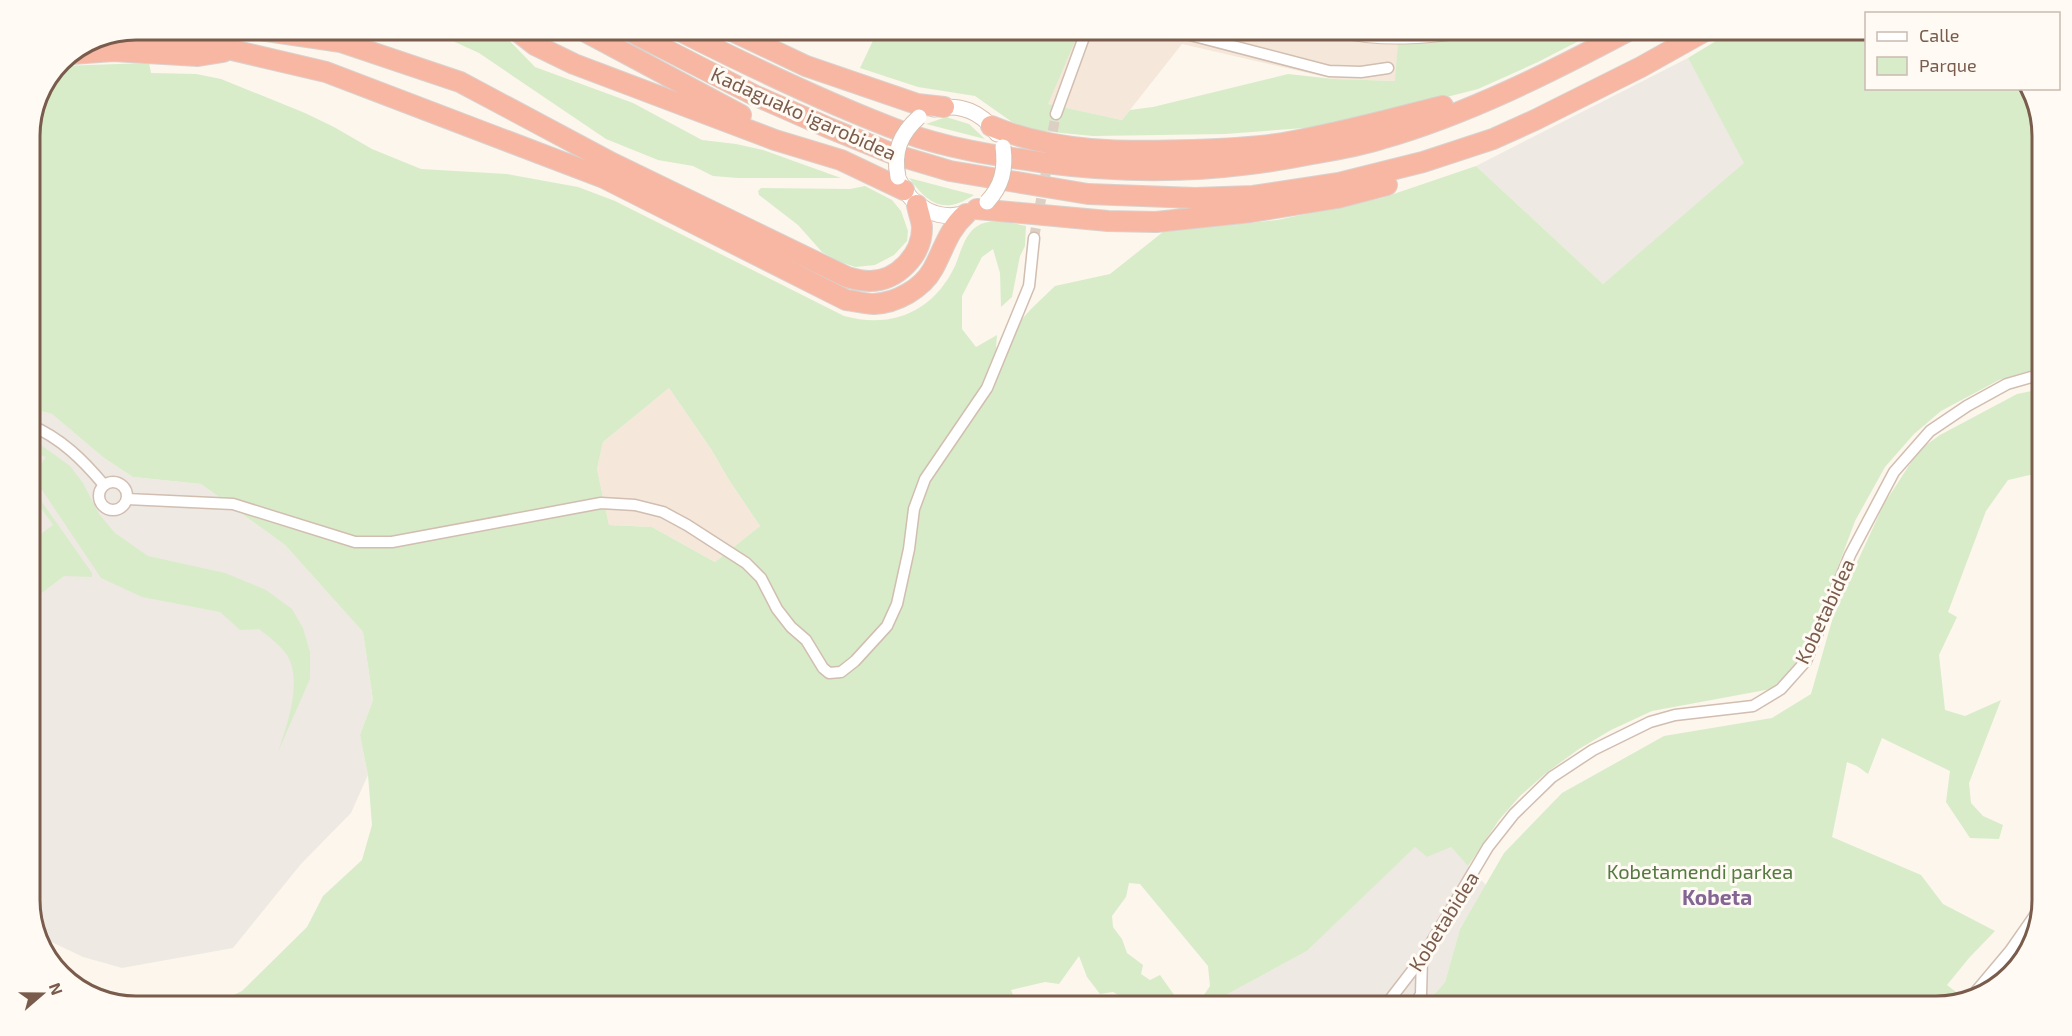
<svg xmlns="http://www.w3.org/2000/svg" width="2072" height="1036" font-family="'Exo 2',sans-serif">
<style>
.residential{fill:#f5e8da}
.industrial{fill:#efe9e4}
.green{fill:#d8ecc9;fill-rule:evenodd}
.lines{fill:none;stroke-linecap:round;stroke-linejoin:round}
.street-tunnel{stroke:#dcd0c4;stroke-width:10;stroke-dasharray:10 5;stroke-linecap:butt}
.street-casing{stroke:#d1beb0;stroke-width:13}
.secondary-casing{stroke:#d6c0b0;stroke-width:17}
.highway-casing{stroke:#dad1cd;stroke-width:22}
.street{stroke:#fff;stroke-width:10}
.secondary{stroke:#fff;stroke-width:15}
.highway{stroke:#f7b7a3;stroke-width:20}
.secondary-bridge-casing{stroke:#d6c0b0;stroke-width:17;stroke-linecap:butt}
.secondary-bridge{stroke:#fff;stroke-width:15}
.labels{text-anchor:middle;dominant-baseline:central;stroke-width:6;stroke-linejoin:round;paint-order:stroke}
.street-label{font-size:20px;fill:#7a5c4d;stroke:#fffaf3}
.park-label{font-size:20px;fill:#537a41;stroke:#fffaf3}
.neighbourhood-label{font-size:21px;font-weight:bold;fill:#846695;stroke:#fffaf3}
.rim{fill:none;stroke:#7a5c4d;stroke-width:3}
</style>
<rect width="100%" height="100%" fill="#fdf6ec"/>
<path class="residential" d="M1062,30h435l-24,8 -75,3 -2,40 -62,-2 -152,-35 -60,76 -75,-16z
M669,388l42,61 18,31 31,46 -45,36 -63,-35 -43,-2 -12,-56 6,-27z"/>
<path class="industrial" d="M1688,58l57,105 -142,121 -127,-118z
M30,408l22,6 52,44 29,19 68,7 84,61 78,87 10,68 -13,35 8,40 -17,38 -50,51 -68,84 -111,20 -39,-11 -42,-20 -11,-30z
M1415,846l36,1 35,38 -26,44 -15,53 -21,24h-205l7,-11 81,-44z"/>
<path class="green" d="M429,30h70l36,37 98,36 69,37 34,4 27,6 78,28h-103l-25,-2 -20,-10 -35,-6 -52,-21 -127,-86z
M878,30h198l-1,11 -27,63 74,16 8,-10 23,-3 135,-33 46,5 61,2 3,-40 75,-3 24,-8h103l-62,32 -60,27 -90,23 -71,15 -92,7 -132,2 -62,-6 -19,-8 -37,-26 -57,-9 -58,-19z
M1734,30h132v58l162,1 14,40v238l-43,13 -58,31 -27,23 -29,33 -30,54 -20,54 -41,94 -23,20 -119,22 -41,19 -32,19 -33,24 -26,23 -21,24 -31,46 -17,-19 -24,10 -12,-10 -108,104 -81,44 -7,11h-87l-1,-4 -18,-10 -13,2 -13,-17 -8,-21 -20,28 -14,-2 -34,8 6,16h-806l31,-15 65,-64 16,-31 39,-36 10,-35 -4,-50 -8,-40 13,-35 -10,-68 -78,-87 -84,-61 -68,-7 -29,-19 -52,-44 -22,-6v-279l29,-63 90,-3 2,10 45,1 25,5 84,34 29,14 38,22 49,20 86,5 71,13 37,14 229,115c48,13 89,-4 111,-50 6,-14 10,-35 26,-42 14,-6 31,-1 45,2l-1,20 -5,10 -8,41 -11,10 -1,-34 -7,-24 -11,8 -20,39v33l14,18 21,-12 -1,13 35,-39 24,-23 55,-12 53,-42 114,-12 105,-22 94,-32 127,118 141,-121 -56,-105zM669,388l42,61 18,31 31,46 -45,36 -63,-35 -43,-2 -12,-56 6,-27zM1129,883l11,1 68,82 2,20 -8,12 -25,1 -17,-24 -10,5 -9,-6 2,-9 -16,-12 -5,-14 -9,-12 -1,-11 14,-19z
M946,117l23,7 16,15 -59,-15z
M909,178l65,17c-30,20 -46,9 -65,-17z
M865,186l27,14 9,11 7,20 -1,10 -13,14 -19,10 -20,2 -17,-6 -16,-9 -24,-27 -39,-30 -1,-4 3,-3 89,1z
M2042,389v83l-34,8 -22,31 -38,101 9,5 -18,38 6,55 20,6 36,-16 -32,83 2,20 12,13 20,9 -4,14 -29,-1 -24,-36 4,-31 -68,-33 -14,36 -11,-8 -10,-4 -15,75 89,38 22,29 52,27 -26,27 -22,27 13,10 -2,5 -22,6h-512l21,-24 15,-53 44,-76 58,-60 102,-57 108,-18 39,-24 24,-84 49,-106 35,-54 21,-15 77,-41z
M30,437l40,29 13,17 16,31 16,19 33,23 77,17 41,17 26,19 11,19 7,24v27l-32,73c9,-27 25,-70 9,-97 -7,-10 -18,-18 -28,-26l-19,1 -20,-18 -78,-15 -41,-19 -69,-103 14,-18 -9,-3 -7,11z
M30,485l62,88v4l-28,-1 -34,26v-60l23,-17 -23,-33z
M2036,924l-5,23 -9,10v-13z"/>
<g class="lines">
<path class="street-tunnel" d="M1050,146l6,-32
M1034,238l14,-77"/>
<defs>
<path id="street" d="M1171,30l158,41 32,1 27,-4
M1056,114l28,-77 1,-7
M30,425c31,13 53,35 74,60
M99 496a14 14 0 1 1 28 0a14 14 0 1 1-28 0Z
M127,499l106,5 122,38h37l209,-39 34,2 28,7 24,13 59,38 15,15 16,31 14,18 15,13 17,28 6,5 12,-1 14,-11 32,-35 10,-22 12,-55 5,-40 11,-30 62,-91 42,-102 5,-48
M1973,995l37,-44 30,-43
M1385,1006l37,-48 66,-111 26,-33 38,-37 41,-27 57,-28 25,-7 78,-9 28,-17 25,-28 44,-106 44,-83 36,-41 37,-25 40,-22 35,-10
M1414,1006l7,-12 1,-36"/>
<path id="secondary" d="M1341,30c40,10 85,6 126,0
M934,109c26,-6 48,3 63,25
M899,180c13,28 41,43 71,32"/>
<path id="highway" d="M260,30l81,12 119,40 152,81 235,114c7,2 16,4 23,4 27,0 52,-26 52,-53 0,-7 -4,-16 -5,-23
M516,30l19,15 39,19 201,76 66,20 63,30
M582,30l159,85
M628,30l126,65 75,33 64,26 57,17 138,23 107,4 58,-2 86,-13 84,-21 70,-23 42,-19 106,-53 66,-37
M678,30c73,37 148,73 225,102 45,17 96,24 143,31 92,12 176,9 266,-9 23,-4 47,-8 69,-15 87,-25 170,-67 249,-109
M730,30l76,36 111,38 27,3
M109,35l89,7 128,30 278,106 242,122c9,1 19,4 28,4 22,-1 48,-15 59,-35 11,-20 15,-39 33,-55
M72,54l41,-3 85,5 25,-4
M991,126c64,27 134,26 202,24 30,-1 61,-2 90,-7 54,-9 107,-24 160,-37
M977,209l131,12 48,1 95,-10 86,-14 50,-13"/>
</defs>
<use href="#street" class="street-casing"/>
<use href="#secondary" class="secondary-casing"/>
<use href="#highway" class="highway-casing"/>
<use href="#street" class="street"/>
<use href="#secondary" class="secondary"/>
<use href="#highway" class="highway"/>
<defs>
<path id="secondary-bridge" d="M898,177c-5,-25 2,-43 21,-60
M987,202c15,-16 19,-33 16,-55"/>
</defs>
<use href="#secondary-bridge" class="secondary-bridge-casing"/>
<use href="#secondary-bridge" class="secondary-bridge"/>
</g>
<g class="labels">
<g class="street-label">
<text transform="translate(804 113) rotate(24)">Kadaguako igarobidea</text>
<text transform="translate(1824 611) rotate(-65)">Kobetabidea</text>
<text transform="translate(1443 921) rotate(-58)">Kobetabidea</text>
</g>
<g class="park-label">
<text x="1700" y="871">Kobetamendi parkea</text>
</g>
<g class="neighbourhood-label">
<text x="1717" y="896">Kobeta</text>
</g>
</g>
<path d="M0 0H2072V1036H0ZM136 40H1936A96 96 0 0 1 2032 136V900A96 96 0 0 1 1936 996H136A96 96 0 0 1 40 900V136A96 96 0 0 1 136 40Z" fill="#fffaf3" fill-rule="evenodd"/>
<path class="rim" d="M136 40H1936A96 96 0 0 1 2032 136V900A96 96 0 0 1 1936 996H136A96 96 0 0 1 40 900V136A96 96 0 0 1 136 40Z"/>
<rect x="1865" y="12" width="195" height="78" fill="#fffaf3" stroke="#cabbb1" stroke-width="1.5"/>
<rect x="1877" y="32" width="30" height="9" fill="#ffffff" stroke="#cabbb1" stroke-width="1.5"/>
<text x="1919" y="42" font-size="18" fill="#7a5c4d">Calle</text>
<rect x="1877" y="57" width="30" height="18" fill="#d8ecc9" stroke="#cabbb1" stroke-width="1.5"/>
<text x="1919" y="72" font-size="18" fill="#7a5c4d">Parque</text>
<g transform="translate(42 994) rotate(70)" stroke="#fffaf3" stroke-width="4.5" paint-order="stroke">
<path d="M0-4.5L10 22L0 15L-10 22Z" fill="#7a5c4d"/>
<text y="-9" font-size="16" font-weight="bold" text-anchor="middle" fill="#7a5c4d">N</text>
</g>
</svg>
